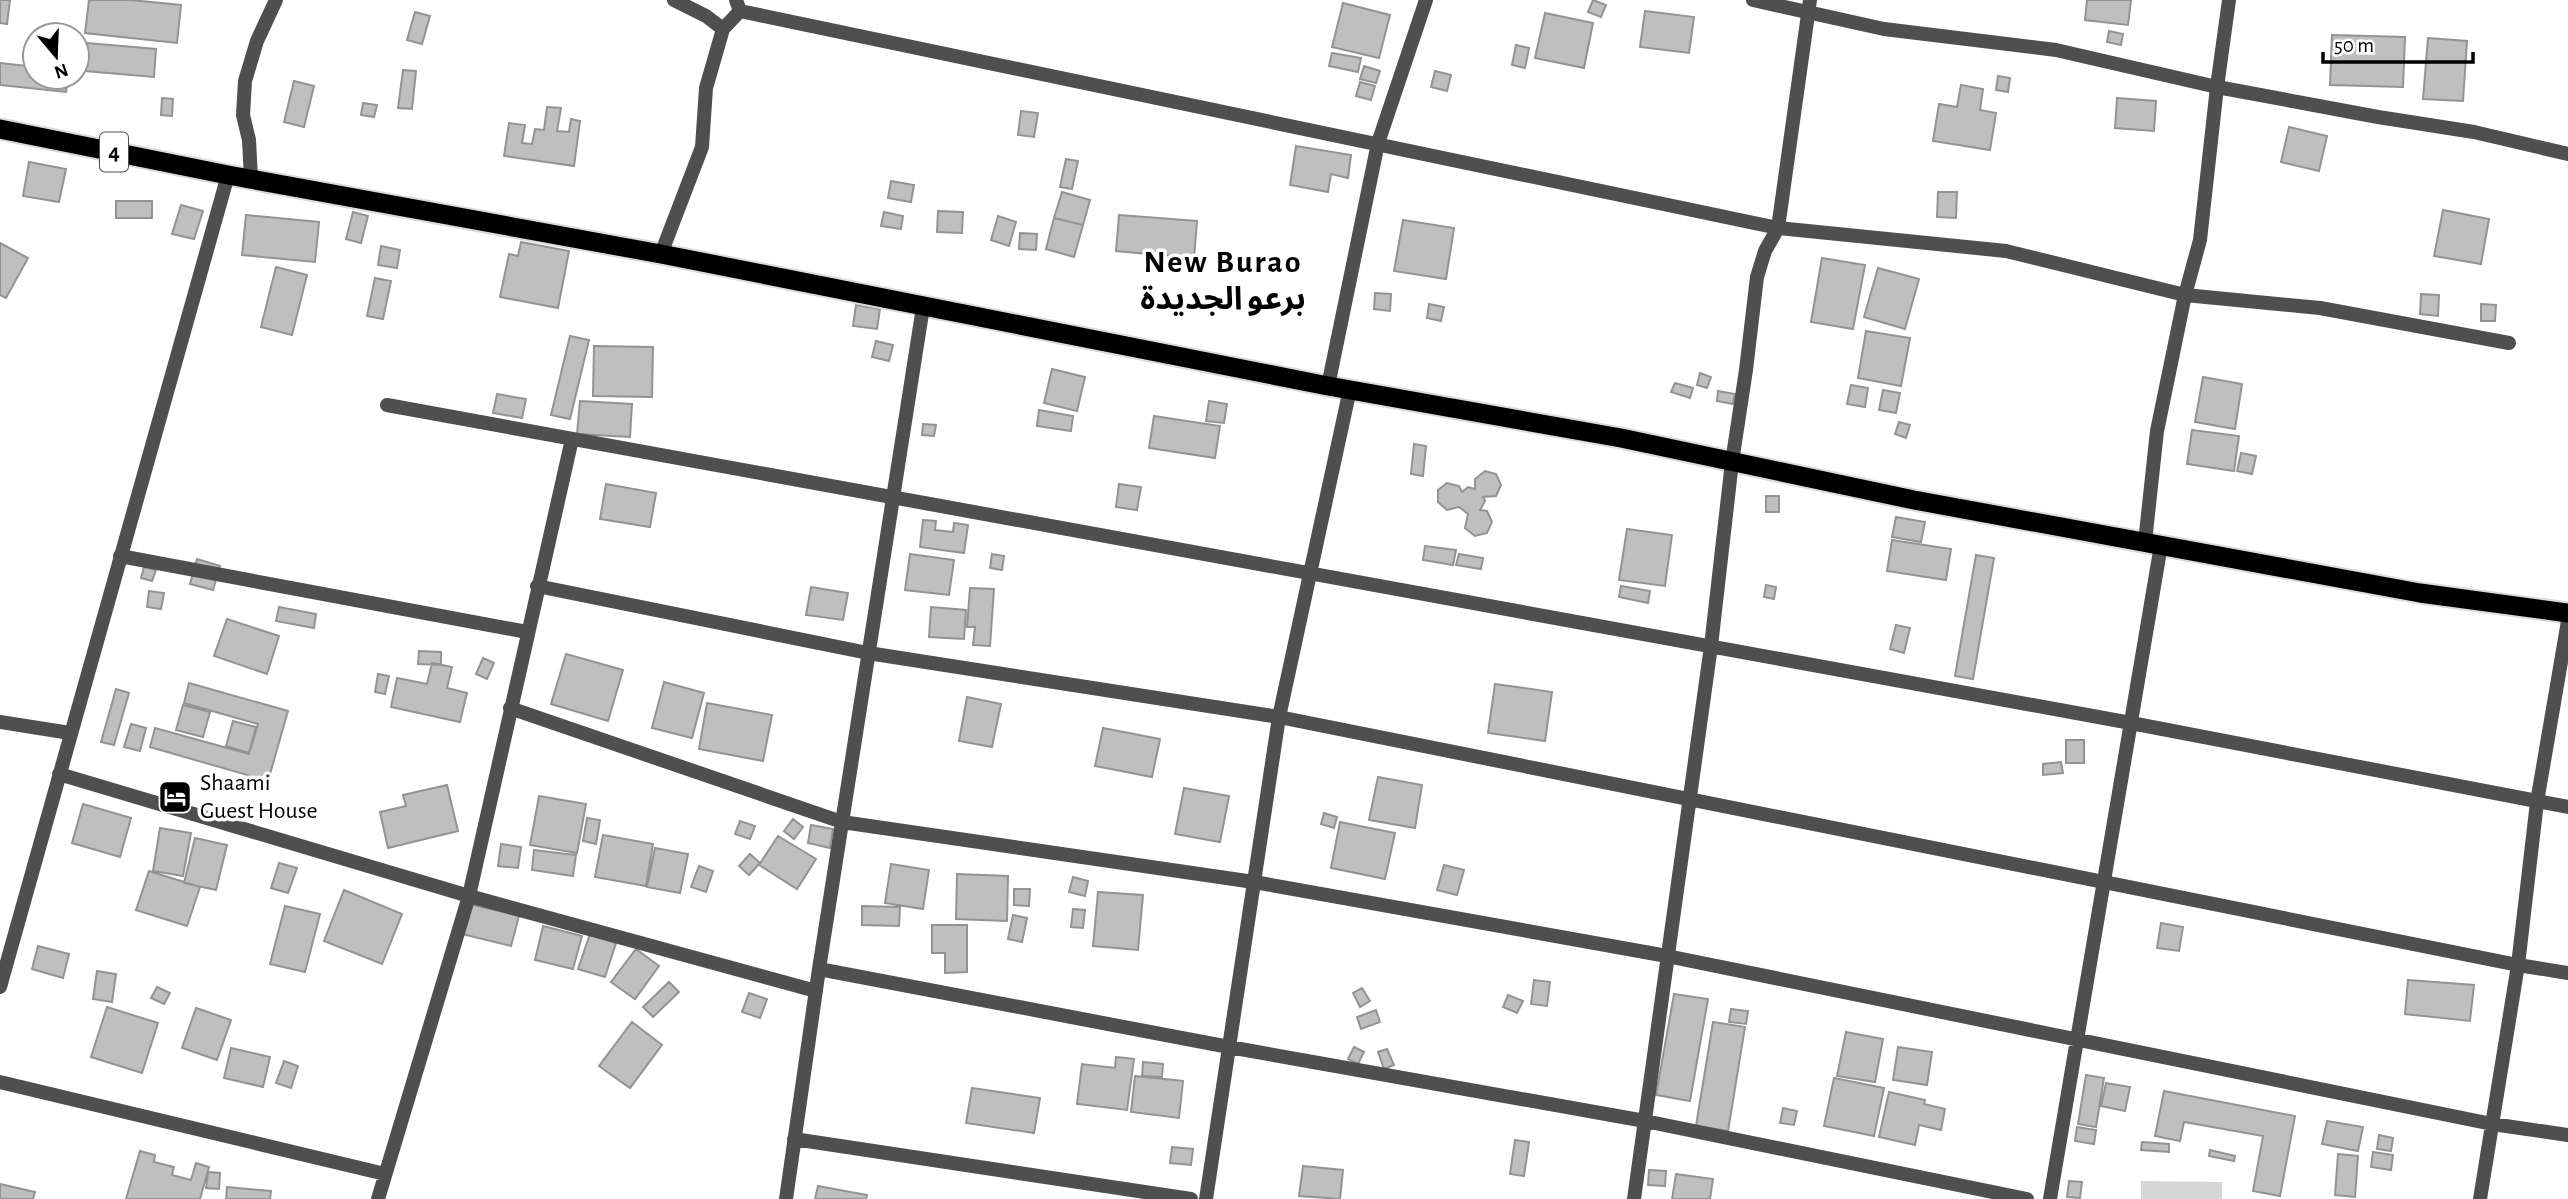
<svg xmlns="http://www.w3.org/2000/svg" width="2568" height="1199" font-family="'Alegreya Sans','Noto Sans Arabic',sans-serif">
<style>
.green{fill:#d6d6d6}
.building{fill:#bfbfbf;stroke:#939393;stroke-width:2}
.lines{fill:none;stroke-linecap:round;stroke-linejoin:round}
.trunk-casing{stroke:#dbdbdb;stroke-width:23}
.minor{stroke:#4f4f4f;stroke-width:14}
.trunk{stroke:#000;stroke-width:19}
.labels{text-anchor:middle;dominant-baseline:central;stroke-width:7;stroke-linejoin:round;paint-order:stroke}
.shield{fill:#fff;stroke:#4c4c4c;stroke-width:2}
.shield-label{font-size:23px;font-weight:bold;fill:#000}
.poi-label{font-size:24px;fill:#000;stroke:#fff;text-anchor:start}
.district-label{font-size:32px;font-weight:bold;letter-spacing:2px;fill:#000;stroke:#fff}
</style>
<rect width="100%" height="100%" fill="#fff"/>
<path class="green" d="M2141,1181l81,1v17h-81z"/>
<path class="building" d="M0,0h10l-3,24 -7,-1z
M89,0h42l50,5 -4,38 -92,-10z
M1593,0l13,5 -5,12 -13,-5z
M2087,0h44l-3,25 -43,-5z
M1343,3l47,12 -11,43 -47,-11z
M1645,11l49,6 -5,36 -49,-6z
M415,12l15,4 -8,28 -15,-4z
M1545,13l48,10 -9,45 -49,-10z
M2109,31l14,3 -2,11 -14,-3z
M2332,35l73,2 -2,50 -73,-2z
M2428,38l39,3 -4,60 -40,-2z
M87,43l69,6 -2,28 -69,-6z
M1516,45l13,3 -4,20 -13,-3z
M1332,53l29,5 -3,14 -29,-6z
M0,63l35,4v10h33l-2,15 -66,-7z
M1364,66l16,5 -4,12 -16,-4z
M403,70l13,1 -4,38 -14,-1z
M1435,71l16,4 -4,16 -16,-4z
M1998,76l12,2 -2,14 -12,-2z
M294,81l20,5 -10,41 -20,-5z
M1360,82l15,4 -4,14 -15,-4z
M1961,85l22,4 -3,21 16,3 -6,37 -57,-9 6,-37 18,3z
M162,98l11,1 -1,17 -11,-1z
M2117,98l39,3 -2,30 -39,-3z
M363,103l14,2 -3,12 -13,-2z
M547,107l14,1 -4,23 12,1 2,-13 9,2 -6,45 -70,-10 5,-33 16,2 -3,18 10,1 3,-15 9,1z
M1021,111l17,2 -4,24 -16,-2z
M2289,127l38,9 -8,35 -38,-9z
M1296,146l55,9 -3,23 -17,-4 -3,18 -38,-7z
M1066,159l12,2 -6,28 -12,-2z
M29,162l37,7 -7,33 -36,-6z
M891,181l23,4 -3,17 -23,-4z
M1062,192l28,8 -7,25 -29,-7z
M1938,192h19l-1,26 -19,-1z
M116,201h36v17h-36z
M181,205l22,6 -9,28 -22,-5z
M2443,210l46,9 -8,45 -47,-8z
M938,211l25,1 -1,21 -25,-1z
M353,212l15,4 -7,27 -15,-4z
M884,212l19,4 -2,13 -20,-3z
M246,215l73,7 -4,40 -73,-7z
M1119,215l78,6 -3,37 -78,-7z
M998,216l18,6 -7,24 -18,-6z
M1054,218l29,7 -9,32 -28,-8z
M1403,220l51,8 -8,51 -52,-8z
M1020,233l17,1 -1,16 -17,-1z
M521,242l48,9 -11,57 -58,-11 9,-43 9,2z
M0,243l28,15 -22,40 -6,-3z
M381,246l19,4 -3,18 -19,-3z
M1822,258l43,7 -12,64 -42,-7z
M276,267l31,8 -15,60 -31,-8z
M1878,268l41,11 -14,50 -41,-12z
M375,278l16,3 -8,38 -16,-3z
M1375,293l16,1 -1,17 -16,-2z
M2421,294l18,1 -1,21 -18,-2z
M1429,304l15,3 -3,14 -14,-3z
M2481,304l15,1 -1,16h-14z
M856,305l24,4 -3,20 -24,-3z
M1866,331l44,7 -9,48 -43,-8z
M570,336l19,4 -19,79 -19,-4z
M876,341l17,4 -4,16 -17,-4z
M594,346l59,1 -1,50 -59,-1z
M1052,369l33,8 -8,34 -33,-8z
M1700,373l11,4 -4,11 -10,-3z
M2203,377l39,7 -7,45 -40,-7z
M1675,383l18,5 -3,10 -19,-6z
M1851,385l17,3 -3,19 -18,-3z
M1883,390l17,3 -4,20 -17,-3z
M1718,391l17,3 -2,10 -16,-3z
M497,394l29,5 -4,19 -29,-5z
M580,401l52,3 -2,33 -53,-3z
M1209,401l18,3 -3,19 -18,-2z
M1039,410l34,6 -2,15 -34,-5z
M1154,416l66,10 -5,32 -66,-10z
M1899,422l11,3 -4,13 -11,-4z
M923,424l13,1 -2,11 -12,-1z
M2192,430l47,6 -5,35 -47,-7z
M1414,444l12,2 -3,30 -12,-2z
M2241,453l15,3 -4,18 -15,-3z
M1485,471l11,3 5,11 -5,11 -13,1 2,4 -5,9 7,1 5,11 -5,11 -12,3 -10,-8 3,-14 -9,-7 -12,3 -9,-8v-12l9,-7 12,3 3,6 6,-5 7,2v-10z
M606,484l50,9 -6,34 -50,-8z
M1119,484l22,3 -4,23 -21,-3z
M1766,496h13v16h-13z
M1896,517l29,5 -4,20 -29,-5z
M923,520l13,1 -1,9 18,2 1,-9 14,2 -4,28 -44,-6z
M1627,529l45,6 -7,51 -46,-6z
M1892,540l59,9 -5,31 -59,-9z
M1425,546l31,4 -3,15 -30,-5z
M910,554l44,6 -5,35 -44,-5z
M992,554l12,2 -2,14 -12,-2z
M1459,554l24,4 -2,11 -25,-4z
M1976,555l18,3 -21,121 -18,-3z
M197,559l23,7 -7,24 -23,-6z
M144,567l12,3 -4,11 -11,-3z
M1766,585l10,2 -2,12 -10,-2z
M1621,586l29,5 -2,12 -29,-6z
M811,587l37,6 -5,27 -37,-5z
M970,588l24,1 -4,57 -17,-1 2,-18h-8z
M149,591l15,2 -3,16 -14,-2z
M279,607l37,7 -2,14 -38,-7z
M931,607l35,3 -2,29 -35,-2z
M227,619l52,17 -12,38 -53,-18z
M1896,625l14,3 -6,25 -14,-4z
M419,651l22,1v13l-23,-1z
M566,654l57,16 -15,51 -57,-17z
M483,658l11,5 -7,16 -11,-5z
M432,663l20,4 -5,21 20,5 -7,29 -69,-15 6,-29 30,6z
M378,674l11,2 -4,18 -10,-2z
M664,682l40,11 -12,45 -40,-10z
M189,683l99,28 -20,70 -118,-34 5,-19 94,26 9,-30 -74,-21z
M1495,684l57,8 -7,49 -57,-8z
M116,689l13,4 -15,52 -13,-3z
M967,697l34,7 -9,43 -33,-6z
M707,703l65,12 -9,46 -64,-12z
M183,705l27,7 -7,25 -27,-7z
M233,721l23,6 -7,26 -23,-7z
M131,724l15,4 -6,23 -16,-4z
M1103,728l57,11 -8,38 -57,-11z
M2066,740h18v23h-18z
M2061,762l2,11 -20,2v-11z
M1378,777l44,8 -7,43 -46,-8z
M447,785l11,46 -70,17 -8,-36 26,-6 -3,-11z
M1184,788l45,8 -9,46 -45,-8z
M539,796l47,8 -9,49 -47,-8z
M83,804l48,14 -11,39 -48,-14z
M1324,813l13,4 -3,11 -13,-4z
M587,818l13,2 -4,24 -13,-3z
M793,819l10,8 -9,12 -10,-8z
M740,821l15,5 -5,13 -15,-5z
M1340,822l55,11 -10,46 -54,-11z
M811,825l22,4 -3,19 -22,-5z
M160,828l31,5 -8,43 -30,-5z
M603,835l50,9 -7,42 -51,-9z
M778,836l38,23 -19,30 -38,-24z
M195,838l32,7 -11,45 -32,-7z
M501,844l20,3 -3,21 -20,-2z
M655,848l33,6 -8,39 -33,-6z
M534,850l42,5 -3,21 -41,-6z
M750,854l10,9 -11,12 -10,-9z
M279,863l18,5 -9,25 -17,-5z
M891,864l38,6 -6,39 -38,-6z
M1444,865l20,5 -7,25 -20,-5z
M699,866l14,5 -7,21 -15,-5z
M149,871l51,16 -13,39 -51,-16z
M957,874l51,2 -1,45 -51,-2z
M1073,877l15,4 -3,15 -16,-4z
M1014,889h16l-1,17 -15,-1z
M344,890l58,24 -20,50 -58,-23z
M1098,892l45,3 -5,55 -45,-4z
M469,904l50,12 -8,30 -49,-12z
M285,906l35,8 -15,58 -35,-8z
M862,906l38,1 -1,19 -37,-1z
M1073,909l12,1 -2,18 -12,-1z
M1013,915l14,3 -5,24 -14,-3z
M2161,923l22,4 -4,24 -22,-3z
M932,925h35v47l-22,1v-20h-13z
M543,926l39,10 -9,33 -38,-9z
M590,934l26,9 -11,34 -27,-8z
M38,946l31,8 -6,24 -31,-9z
M636,949l23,17 -24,33 -24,-17z
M97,971l19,3 -4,28 -19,-3z
M1534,980l16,2 -3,24 -16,-2z
M2408,980l66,5 -4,36 -65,-7z
M669,982l10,10 -26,25 -10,-10z
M157,987l13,6 -6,11 -13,-6z
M1362,988l8,13 -10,6 -7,-14z
M749,993l18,6 -7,19 -18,-6z
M1674,994l34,5 -18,102 -34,-6z
M1508,995l15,6 -6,12 -14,-6z
M107,1007l51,16 -16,50 -51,-16z
M196,1008l35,12 -14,40 -35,-12z
M1731,1009l17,2 -2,13 -17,-2z
M1376,1010l4,12 -19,7 -4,-12z
M632,1022l30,23 -32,43 -31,-22z
M1713,1022l32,5 -17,104 -32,-5z
M1846,1032l37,7 -8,43 -38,-6z
M1354,1047l10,5 -6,12 -10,-5z
M1898,1047l34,5 -5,33 -34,-5z
M231,1048l39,9 -7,30 -39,-9z
M1387,1049l7,16 -10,4 -6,-17z
M1116,1057l18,2 -7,51 -50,-6 5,-40 33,4z
M284,1061l14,5 -7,22 -15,-5z
M1143,1062l20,2 -1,13 -20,-1z
M2086,1075l18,3 -8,49 -18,-3z
M1135,1076l48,5 -4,37 -48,-6z
M1834,1078l50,10 -10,48 -50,-10z
M2106,1083l24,4 -5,24 -24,-5z
M972,1088l68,10 -6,35 -68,-10z
M2164,1091l131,25 -15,80 -27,-5 10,-55 -79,-14 -4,19 -25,-5z
M1889,1092l36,8 -1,4 21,5 -4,21 -22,-5 -4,20 -36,-8z
M1783,1108l14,3 -3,14 -14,-2z
M2327,1121l36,6 -5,24 -36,-7z
M2077,1127l19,3 -2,14 -19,-3z
M2379,1135l14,3 -2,13 -14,-2z
M1515,1140l14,2 -5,34 -14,-2z
M2142,1142l27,2v8l-28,-2z
M1172,1147l21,2 -2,16 -21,-2z
M2210,1150l25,6 -1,5 -25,-5z
M140,1151l15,4 -1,7 20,5 -2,8 19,5 5,-17 13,4 -9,32h-74z
M2373,1152l20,3 -2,15 -20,-3z
M2338,1154l20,2 -3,41 -20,-2z
M1303,1166l40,4 -3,29 -41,-3z
M1649,1170l17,1 -1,15 -17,-1z
M208,1172l12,1 -1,16 -13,-1z
M1676,1174l37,5 -3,20h-38z
M2069,1181l13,1 -2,16 -13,-1z
M0,1184l35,8 -2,7h-33z
M818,1186l49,9 -1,4h-51z
M227,1187l44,4 -1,8h-44z"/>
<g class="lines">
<defs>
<path id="trunk" d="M0,129l228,46 433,79 667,132 293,52 293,62 506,93 148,20"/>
</defs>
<use href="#trunk" class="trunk-casing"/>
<path class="minor" d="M674,0l32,16 17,13
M1753,0l131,29 172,21 161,37 12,-87
M740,11l1038,217 228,23 179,44 135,13 189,35
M251,178l-2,-38 -6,-25 2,-34 12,-40 19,-41
M661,254l41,-107 4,-59 17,-59 17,-18 -4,-11
M1328,386l50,-243 48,-143
M387,405l1744,318 437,84
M2145,542l12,-111 28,-136 15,-55 17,-153 161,30 96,15 94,22
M120,556l407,76
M537,586l331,67 411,64 1239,248 50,8
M510,708l332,114 412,60 413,74 825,168 76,11
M0,722l70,11
M59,774l410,122 347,95
M819,969l410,78 416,74 382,78
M0,987l228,-812
M0,1082l385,92
M794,1139l397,60
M378,1199l91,-303 103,-457
M786,1199l33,-230 104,-662
M1206,1199l73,-482 71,-328
M1634,1199l77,-553 21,-184 14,-92 11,-93 8,-26 13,-23 32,-228
M2050,1199l111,-654
M2480,1199l38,-234 19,-163 31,-181"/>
<use href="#trunk" class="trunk"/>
</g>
<defs>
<symbol id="hotel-square" viewBox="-11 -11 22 22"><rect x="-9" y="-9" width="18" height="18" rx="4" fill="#000" stroke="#fff"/><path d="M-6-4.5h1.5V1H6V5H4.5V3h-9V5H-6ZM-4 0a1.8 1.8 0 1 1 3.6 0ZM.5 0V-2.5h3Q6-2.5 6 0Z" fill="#fff"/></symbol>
</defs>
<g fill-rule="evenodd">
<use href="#hotel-square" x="156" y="778" width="38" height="38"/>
</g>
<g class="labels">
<rect class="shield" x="100" y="132.5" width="28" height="39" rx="5"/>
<g class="shield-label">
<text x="114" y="152">4</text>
</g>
<g class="poi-label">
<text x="200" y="783">Shaami<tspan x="200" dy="28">Guest House</tspan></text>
</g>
<g class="district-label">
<text x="1223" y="262">New Burao<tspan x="1223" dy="37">برعو الجديدة</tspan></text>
</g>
</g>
<g transform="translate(56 56) rotate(161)"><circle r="33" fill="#ffffff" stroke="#999999" stroke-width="2"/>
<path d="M0-5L12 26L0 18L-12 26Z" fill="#000000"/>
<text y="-10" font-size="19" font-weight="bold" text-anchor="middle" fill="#000000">N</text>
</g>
<path d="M2323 52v10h150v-10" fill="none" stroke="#000000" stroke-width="3.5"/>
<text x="2334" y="52" font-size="21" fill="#000000" stroke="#ffffff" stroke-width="5" paint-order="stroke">50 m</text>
</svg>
